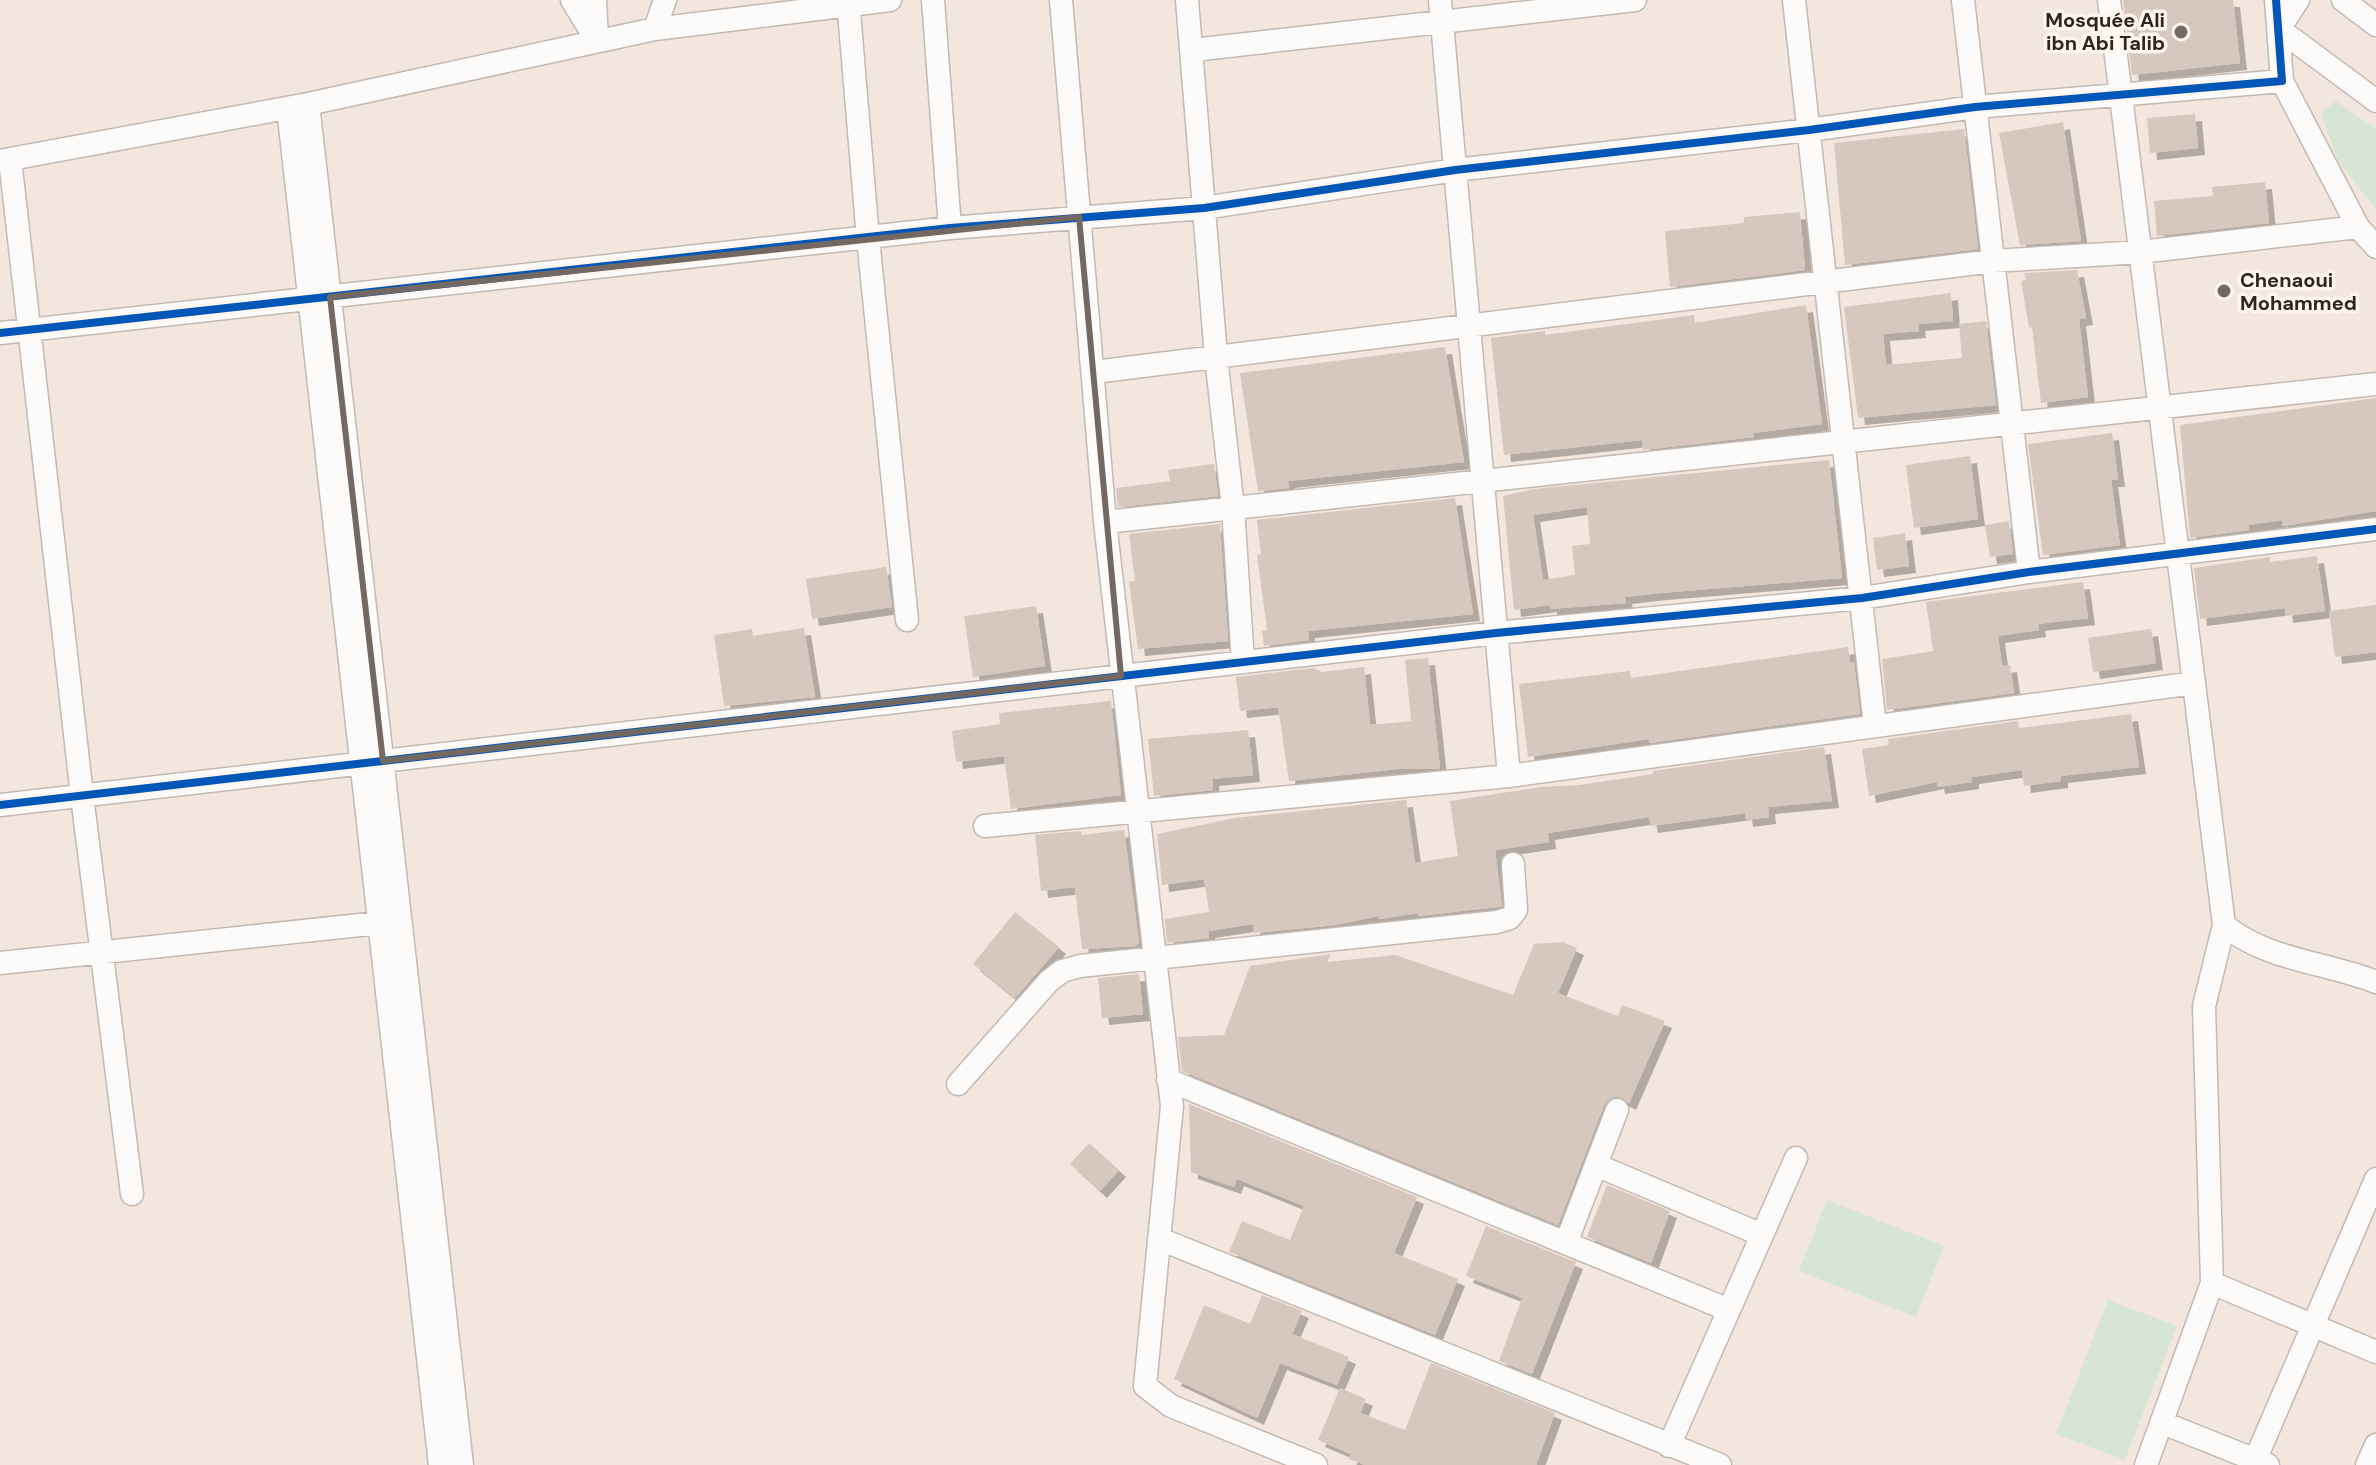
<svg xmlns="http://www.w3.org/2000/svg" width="2376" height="1465" font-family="'DM Sans',sans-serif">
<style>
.green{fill:#d7e5d5}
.building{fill:#d6c8bf;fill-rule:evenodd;filter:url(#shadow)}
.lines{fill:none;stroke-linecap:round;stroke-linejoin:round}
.minor-casing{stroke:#c3b9b3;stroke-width:25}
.minor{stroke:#fdfbfa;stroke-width:22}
.cycleway-casing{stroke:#fef5ee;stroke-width:13}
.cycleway{stroke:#0057b8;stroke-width:8}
.marked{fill:none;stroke:#736962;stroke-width:6;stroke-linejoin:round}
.poi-dot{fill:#736962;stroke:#fef5ee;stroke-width:3}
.labels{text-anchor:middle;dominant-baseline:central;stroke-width:7;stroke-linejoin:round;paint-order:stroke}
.poi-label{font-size:20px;font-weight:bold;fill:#2e251f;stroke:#fef5ee;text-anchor:end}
</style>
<defs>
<filter id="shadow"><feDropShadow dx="7" dy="7" stdDeviation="0" flood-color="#0004"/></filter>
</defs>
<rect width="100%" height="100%" fill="#f3e6de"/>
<path class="green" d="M2336,101l40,28v81l-38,-49 -17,-48z
M1827,1200l117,46 -28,71 -117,-46z
M2108,1300l69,26 -52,134 -69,-26z"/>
<path class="building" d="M2123,0h110l7,63 -108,12z
M2195,114l3,34 -48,5 -3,-35z
M2063,122l18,119 -61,4 -21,-112z
M1964,129l14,120 -133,16 -11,-122z
M2265,182l4,41 -112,13 -3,-35 59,-5 -1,-9z
M1800,212l5,58 -135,17 -5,-56 79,-8v-6z
M2077,270l9,48 -7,1 9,78 -47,6 -9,-76 -3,1 -8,-47 5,-1 -2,-7z
M1951,293l2,28 -35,3 1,7 -36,3 3,31 76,-7 -3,-34 27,-3 10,84 -138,13 -14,-111z
M1806,305l16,119 -69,9 1,4 -111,13 -1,-10 -138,15 -13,-117 54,-7v4l149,-20 1,8z
M1445,347l19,115 -176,19 1,7 -31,3 -18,-118z
M2376,398v113l-93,15 -1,-6 -34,5 1,5 -59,8 -10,-113z
M2112,433l6,47h-7l9,65 -77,10 -15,-111z
M1970,456l8,63 -64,9 -8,-63z
M1829,460l13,118 -182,15 -35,4 1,6 -76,6v-4l-36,5 -11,-114 31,-7zM1587,507l3,37 -18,2 3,29 -32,5 -10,-65z
M1214,464l4,32 -100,11 -2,-19 54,-7 -2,-11z
M1455,498l18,116 -165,17 1,9 -45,6 -2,-15 5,-1 -10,-75 4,-1 -4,-34z
M2009,521l4,33 -23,3 -5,-32z
M1220,524l8,117 -90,8 -9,-67 6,-1 -6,-47z
M1905,533l4,33 -32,4 -4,-32z
M2317,556l8,55 -39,5 -1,-8 -85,11 -6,-51 76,-11v5z
M886,567l6,40 -80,12 -6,-40z
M2083,582l5,36 -50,6 1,6 -41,6 4,30 8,-1 4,28 -127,17 -5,-51 51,-8 -7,-49z
M2376,605v47l-41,5 -6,-46z
M1036,606l9,60 -72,11 -9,-61z
M804,628l11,69 -91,9 -10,-71 38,-6 1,7z
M2151,629l5,34 -63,9 -5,-34z
M1848,647l2,16 4,-1 6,52 -211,29v-4l-121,18 -9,-73 111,-13 1,7z
M1428,658l12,111h-43l-108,12 -11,-74 -38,4 -4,-34 77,-9 9,4 42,-5 6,58 41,-4 -6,-61z
M1111,701l10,94 -110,14 -7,-53 -48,6 -4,-31 48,-7 -1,-11z
M2131,714l8,53 -78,9v5l-37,5 -2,-16 -50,7v5l-34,5 -1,-5 -68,14 -7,-47 27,-4 -1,-6 130,-18 1,7z
M1248,730l5,45 -41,4 1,11 -59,6 -6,-57z
M1824,747l8,54 -64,6 1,10 -23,3 -1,-7 -94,13 -2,-9 -101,16 1,9 -54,8 7,56 -5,1 -79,9v-3l-39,6 -1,-3 -43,9 -81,8 -1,-9 -45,7 1,7 -42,5 -2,-24 44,-7 -5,-33 -42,6 -5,-51 78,-16 171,-18 9,63 43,-7 -8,-55 91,-14 39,-2 73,-11v-3z
M1124,830l15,112 -3,4 -54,3 -7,-62 -34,4 -6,-56 46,-4v4z
M1015,912l44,35 -44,51 -42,-34z
M1563,942l14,6 -19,45 60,23 4,-11 43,16 -36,82 -13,-7 -12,9 -46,120 -376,-154 -4,-34 46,-2 26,-69 81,-12 -4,8 68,-7 118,40 21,-51z
M1139,974l4,40 -41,4 -4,-40z
M1189,1104l228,93 -23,56 64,26 -23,56 -206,-83 13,-31 48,19 14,-34 -67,-27 -3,8 -43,-15z
M1089,1143l30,27 -19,21 -30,-27z
M1607,1185l63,26 -19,52 -64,-26z
M1486,1226l90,36 -44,112 -33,-13 23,-63 -56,-22z
M1262,1295l40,16 -10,23 57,23 -12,28 -57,-22 -23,55 -83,-39 30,-74 46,19z
M1431,1363l124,50 -19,52h-171l-16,-6 2,-5 -33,-14 22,-52 26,11 -6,14 45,17z"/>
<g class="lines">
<defs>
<path id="minor" d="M572,0l25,41
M595,0l2,39
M848,0l20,239 39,381
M933,0l17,228
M1061,0l44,522 67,584 -27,280 26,20 145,59
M1187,0l29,357 17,151 10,154
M1794,0l81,726
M1963,0l66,572
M2109,0l115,925
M2298,0l-19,29 97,72
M2343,0l33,25
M655,29l10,-29
M1193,50l442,-50
M2282,81l76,146 18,20
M308,104l154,1361
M288,108l152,1357
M10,159l72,637 50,398
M0,161l308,-57 347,-75 235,-29
M0,333l950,-105 254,-20 251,-38 354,-40 166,-23 307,-26 -6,-81
M1094,372l899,-111 147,-9 218,-25
M1105,522l1271,-138
M1509,776l685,-93
M0,805l1496,-172 366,-35 167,-26 347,-43
M985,826l524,-50 -69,-776
M0,963l379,-40
M1168,1080l561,230
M958,1084l91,-103 13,-10 18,-5 417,-44 13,-4 6,-8 -3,-46
M1596,1165l166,70
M1160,1239l560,226
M1566,1243l51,-133
M2212,1283l164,69
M2163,1423l105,42
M1669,1446l127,-288
M2146,1465l66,-182 -8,-277 20,-81c42,35 101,37 152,57
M2253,1465l123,-286
M2367,1465l9,-20"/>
</defs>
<use href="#minor" class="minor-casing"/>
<use href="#minor" class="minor"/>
<defs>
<path id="cycleway" d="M0,333l950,-105 254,-20 251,-38 354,-40 166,-23 307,-26 -6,-81
M0,805l1496,-172 366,-35 167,-26 347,-43"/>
</defs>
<use href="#cycleway" class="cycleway-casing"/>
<use href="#cycleway" class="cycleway"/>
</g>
<path class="marked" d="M1079,217l42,459 -738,85 -53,-464z"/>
<g class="poi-dot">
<circle cx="2181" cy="32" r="8"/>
<circle cx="2224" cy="291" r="8"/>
</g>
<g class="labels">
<g class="poi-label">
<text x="2165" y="20">Mosquée Ali<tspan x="2165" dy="23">ibn Abi Talib</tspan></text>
<text x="2240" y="280" text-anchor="start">Chenaoui<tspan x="2240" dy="23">Mohammed</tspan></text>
</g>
</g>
</svg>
